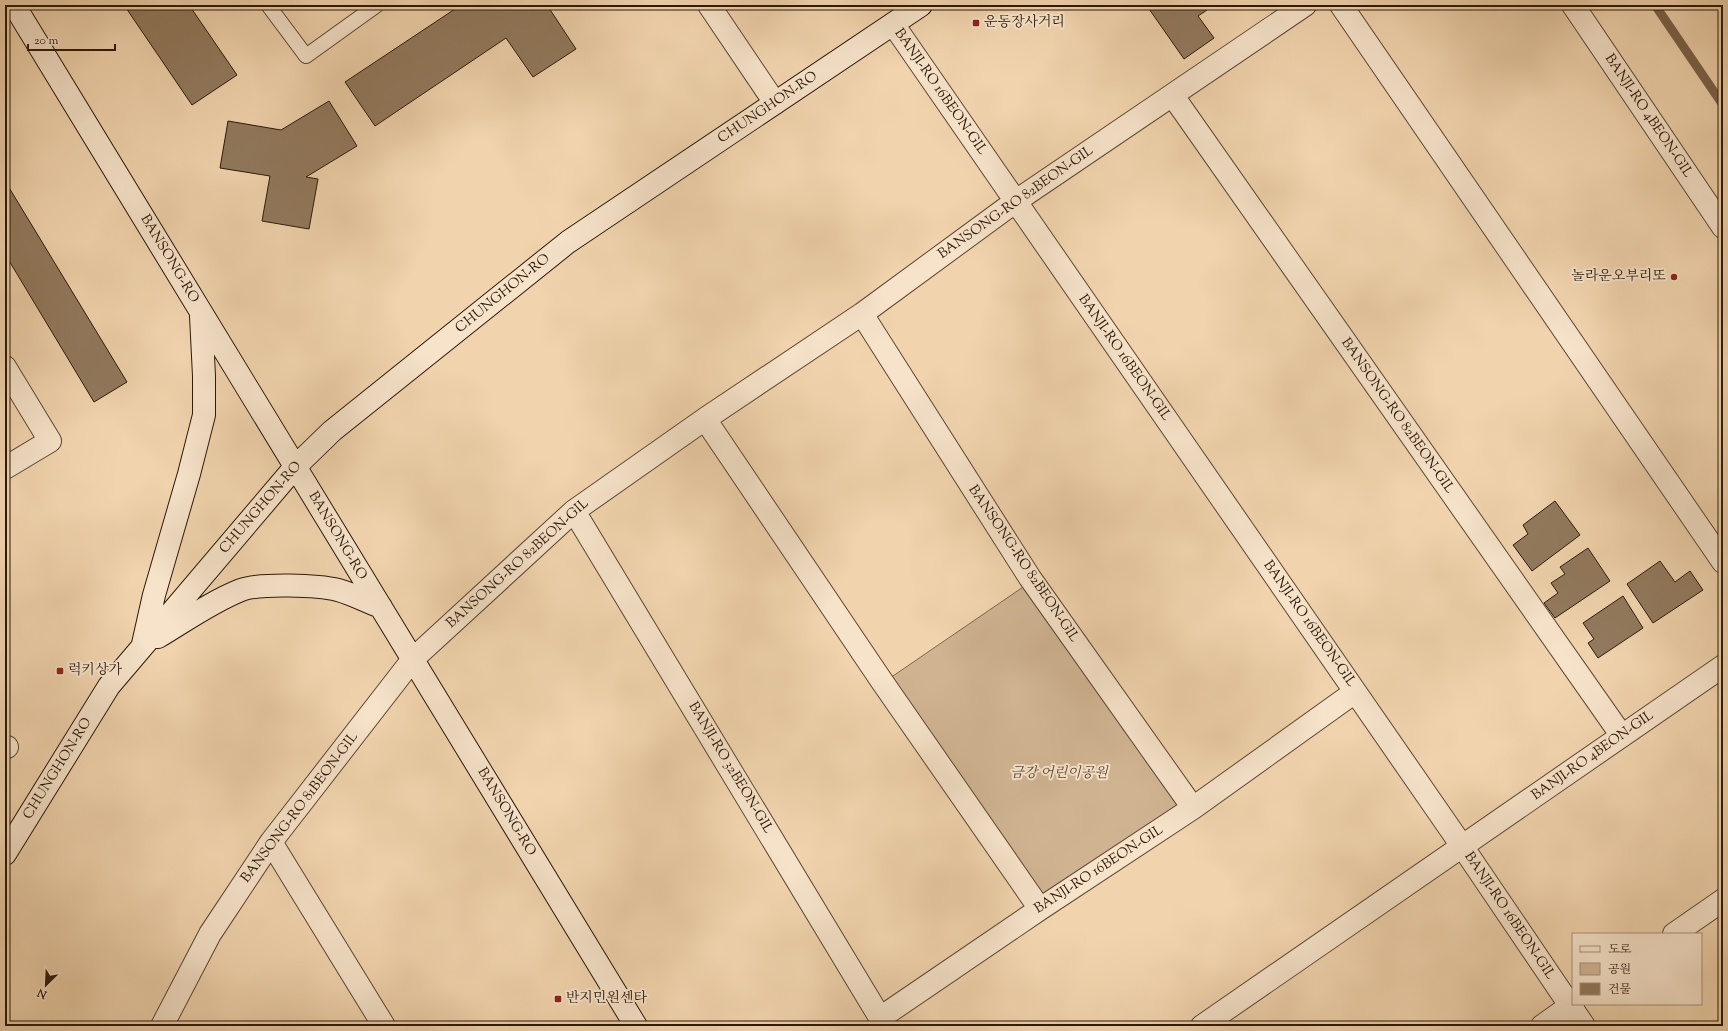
<svg xmlns="http://www.w3.org/2000/svg" width="1728" height="1031" font-family="'Sorts Mill Goudy','Noto Serif KR',serif">
<style>
.green{fill:#d0b492;stroke:#7e664d}
.lines{fill:none;stroke-linecap:round;stroke-linejoin:round}
.stream{stroke:#7a624a;stroke-width:9}
.building{fill:#927a5e;stroke:#2c1808}
.lane-casing{stroke:#5d4732;stroke-width:16}
.street-casing{stroke:#5d4732;stroke-width:24}
.secondary-casing{stroke:#2c1808;stroke-width:24}
.lane{stroke:#f6e3ca;stroke-width:14}
.street{stroke:#f6e3ca;stroke-width:22}
.secondary{stroke:#f6e3ca;stroke-width:22}
.poi-dot{fill:#8f2418;stroke:#f6e3ca;stroke-width:1.5}
.labels{text-anchor:middle;dominant-baseline:central;stroke-width:4;stroke-linejoin:round;paint-order:stroke}
.poi-label{font-size:14px;fill:#2c1808;stroke:#f6e3ca;text-anchor:start}
.street-label{font-size:14px;fill:#2c1808;stroke:#f6e3ca}
.park-label{font-size:14px;font-style:italic;fill:#5d4731;stroke:#f6e3ca}
</style>
<rect width="100%" height="100%" fill="#f1d4ae"/>
<filter id="stains"><feTurbulence type="fractalNoise" baseFrequency=".005" numOctaves="4"/><feColorMatrix values="0 0 0 0 .2 0 0 0 0 .09 0 0 0 0 .02 0 0 0 .5 -.17"/></filter>
<radialGradient id="worn" r=".72"><stop offset=".6" stop-color="#630" stop-opacity="0"/><stop offset="1" stop-color="#630" stop-opacity=".3"/></radialGradient>
<path class="green" d="M1026,585l155,217 -139,95 -152,-219z"/>
<g class="lines">
<path class="stream" d="M1655,5l68,100"/>
</g>
<path class="building" d="M124,5h65l48,70 -45,30z
M461,5h73l-1,5 8,-5h6l29,44 -43,28 -27,-39 -131,88 -30,-44z
M1149,5h54l4,5 -9,6 16,22 -30,21 -37,-53z
M329,101l28,45 -51,31 12,2 -9,50 -47,-8 8,-45 -50,-8 8,-47 53,9z
M5,181l122,201 -33,20 -89,-148z
M1555,501l25,34 -48,36 -19,-26 15,-11 -5,-9z
M1588,548l22,33 -55,37 -11,-15 14,-10 -7,-10 14,-9 -5,-7z
M1660,561l15,21 15,-11 13,19 -50,33 -26,-39z
M1623,596l20,32 -45,30 -10,-15 6,-4 -11,-16z"/>
<g class="lines">
<defs>
<path id="lane" d="M268,5l38,51 71,-51"/>
<path id="street" d="M709,5l66,98
M1341,5l382,557
M1573,5l150,222
M893,24l569,822 122,180
M1173,96l449,640
M862,314l168,264 163,230
M5,367l45,74 -45,27
M705,419l176,261 159,229
M574,511l311,515
M5,748l2,-1
M271,842l113,184
M1674,934l49,-34
M880,1018l160,-109 153,-101 162,-116
M162,1026l48,-92 61,-92 142,-183 161,-148 131,-92 157,-105 154,-113 289,-196
M1202,1026l521,-360
M1542,1026l31,-22"/>
<path id="secondary" d="M14,5l622,1021
M158,637c27,-16 53,-35 83,-47 19,-7 77,-5 97,0 15,4 29,12 43,17
M143,644l11,-49 35,-121 15,-59v-39l-3,-60
M5,854l104,-168 186,-219 37,-36 236,-189 353,-237"/>
</defs>
<use href="#lane" class="lane-casing"/>
<use href="#street" class="street-casing"/>
<use href="#secondary" class="secondary-casing"/>
<use href="#lane" class="lane"/>
<use href="#street" class="street"/>
<use href="#secondary" class="secondary"/>
</g>
<g class="poi-dot">
<rect x="972" y="19" width="8" height="8" rx="2"/>
<circle cx="1674" cy="277" r="4"/>
<rect x="56" y="667" width="8" height="8" rx="2"/>
<rect x="554" y="995" width="8" height="8" rx="2"/>
</g>
<g class="labels">
<g class="poi-label">
<text x="984" y="23">운동장사거리</text>
<text x="1666" y="277" text-anchor="end">놀라운오부리또</text>
<text x="68" y="671">럭키상가</text>
<text x="566" y="999">반지민원센타</text>
</g>
<g class="street-label">
<text transform="translate(940 92) rotate(55)">BANJI-RO 16BEON-GIL</text>
<text transform="translate(768 108) rotate(-34)">CHUNGHON-RO</text>
<text transform="translate(1648 116) rotate(56)">BANJI-RO 4BEON-GIL</text>
<text transform="translate(1016 203) rotate(-35)">BANSONG-RO 82BEON-GIL</text>
<text transform="translate(169 259) rotate(59)">BANSONG-RO</text>
<text transform="translate(503 294) rotate(-39)">CHUNGHON-RO</text>
<text transform="translate(1124 358) rotate(55)">BANJI-RO 16BEON-GIL</text>
<text transform="translate(1397 416) rotate(55)">BANSONG-RO 82BEON-GIL</text>
<text transform="translate(261 508) rotate(-49)">CHUNGHON-RO</text>
<text transform="translate(337 536) rotate(59)">BANSONG-RO</text>
<text transform="translate(518 564) rotate(-42)">BANSONG-RO 82BEON-GIL</text>
<text transform="translate(1023 564) rotate(56)">BANSONG-RO 82BEON-GIL</text>
<text transform="translate(1309 624) rotate(55)">BANJI-RO 16BEON-GIL</text>
<text transform="translate(1593 756) rotate(-35)">BANJI-RO 4BEON-GIL</text>
<text transform="translate(730 768) rotate(59)">BANJI-RO 32BEON-GIL</text>
<text transform="translate(58 769) rotate(-58)">CHUNGHON-RO</text>
<text transform="translate(300 808) rotate(-53)">BANSONG-RO 81BEON-GIL</text>
<text transform="translate(506 812) rotate(59)">BANSONG-RO</text>
<text transform="translate(1099 870) rotate(-33)">BANJI-RO 16BEON-GIL</text>
<text transform="translate(1509 916) rotate(56)">BANJI-RO 16BEON-GIL</text>
</g>
<g class="park-label">
<text x="1059" y="774">금강 어린이공원</text>
</g>
</g>
<rect width="1728" height="1031" fill="none" stroke="#f1d4ae" stroke-width="20"/>
<rect x="6" y="6" width="1716" height="1019" fill="none" stroke="#2c1808" stroke-width="2"/>
<rect x="10" y="10" width="1708" height="1011" fill="none" stroke="#2c1808"/>
<rect x="1572" y="933" width="130" height="72" fill="#f6e3ca" stroke="#a5927c"/>
<rect x="1580" y="946" width="20" height="6" fill="#f6e3ca" stroke="#a5927c"/>
<text x="1608" y="953" font-size="12" fill="#2c1808">도로</text>
<rect x="1580" y="963" width="20" height="12" fill="#d0b492" stroke="#a5927c"/>
<text x="1608" y="973" font-size="12" fill="#2c1808">공원</text>
<rect x="1580" y="983" width="20" height="12" fill="#927a5e" stroke="#a5927c"/>
<text x="1608" y="993" font-size="12" fill="#2c1808">건물</text>
<g transform="translate(46 985) rotate(204)" stroke="#f6e3ca" stroke-width="3" paint-order="stroke">
<path d="M0-3L7 15L0 10L-7 15Z" fill="#2c1808"/>
<text y="-6" font-size="11" font-weight="bold" text-anchor="middle" fill="#2c1808">N</text>
</g>
<path d="M28 44v6h87v-6" fill="none" stroke="#2c1808" stroke-width="2"/>
<text x="34" y="44" font-size="12" fill="#2c1808" stroke="#f6e3ca" stroke-width="3" paint-order="stroke">20 m</text>
<rect width="100%" height="100%" filter="url(#stains)"/>
<rect width="100%" height="100%" fill="url(#worn)"/>
</svg>
